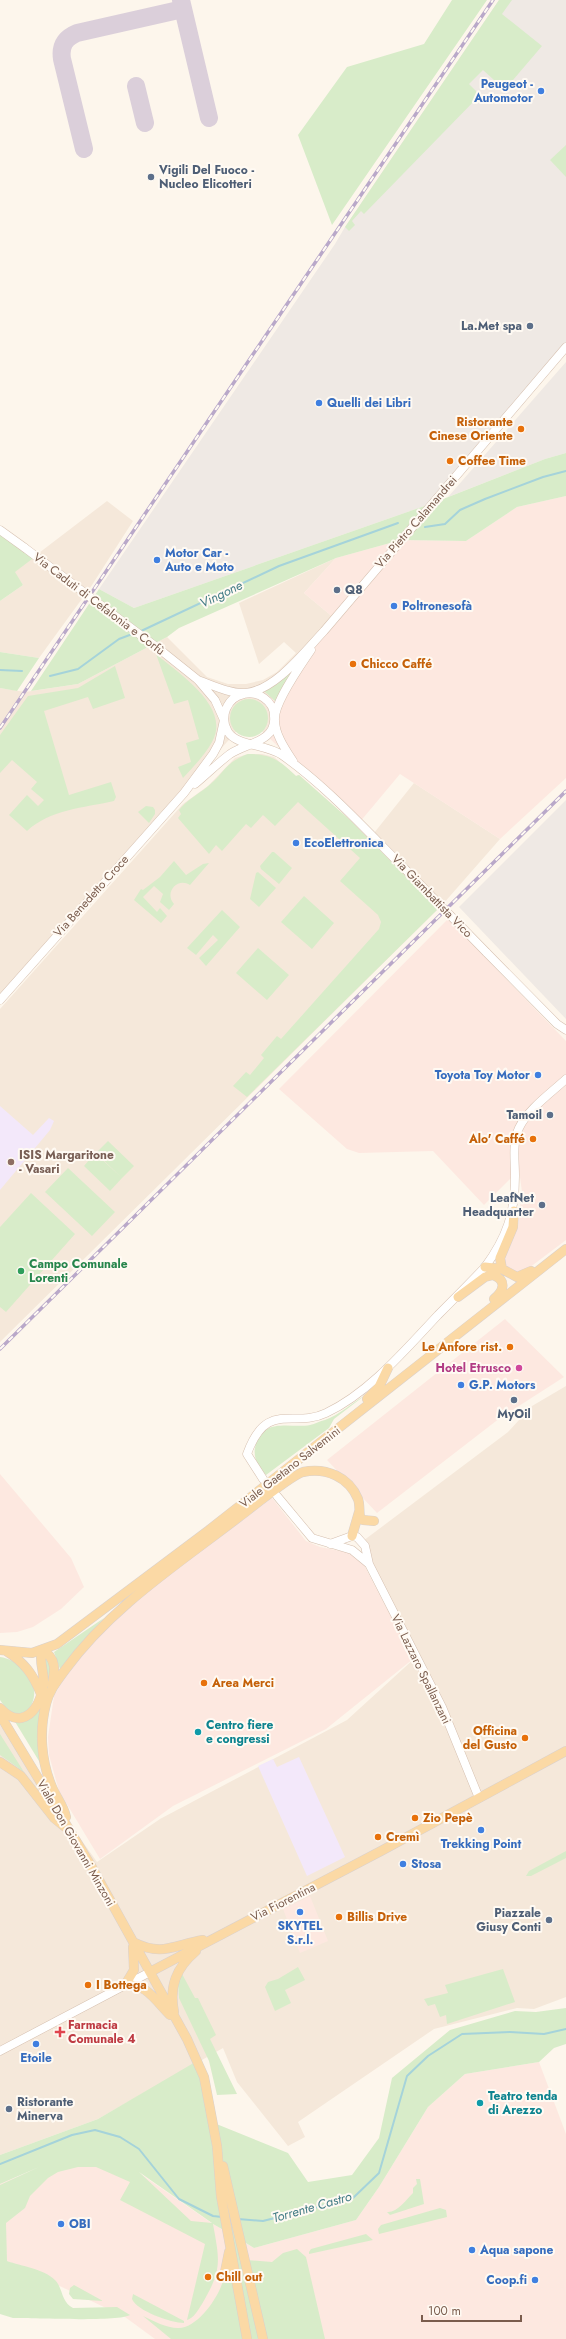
<svg xmlns="http://www.w3.org/2000/svg" width="566" height="2339" font-family="Jost,sans-serif">
<style>
.residential{fill:#f5e8da}
.commercial{fill:#fde8e0}
.industrial{fill:#efe9e4}
.education{fill:#f3e8fa}
.green{fill:#d8ecc9;fill-rule:evenodd}
.lines{fill:none;stroke-linecap:round;stroke-linejoin:round}
.stream{stroke:#a5d3da;stroke-width:2}
.taxiway{stroke:#dbcfda;stroke-width:18}
.secondary-casing{stroke:#d6c0b0;stroke-width:9}
.primary-casing{stroke:#dad1cd;stroke-width:10}
.secondary{stroke:#fff;stroke-width:8}
.primary{stroke:#fbd9a5;stroke-width:9}
.rail-casing{stroke:#b9a8c9;stroke-width:3.5}
.rail{stroke:#fffaf3;stroke-width:2;stroke-dasharray:6;stroke-linecap:butt}
.secondary-bridge-casing{stroke:#d6c0b0;stroke-width:9;stroke-linecap:butt}
.secondary-bridge{stroke:#fff;stroke-width:8}
.shop-dot{fill:#3f7fe0;stroke:#fffaf3;stroke-width:1.5}
.service-dot{fill:#5c6f8a;stroke:#fffaf3;stroke-width:1.5}
.food-dot{fill:#e8710a;stroke:#fffaf3;stroke-width:1.5}
.education-dot{fill:#8d6e63;stroke:#fffaf3;stroke-width:1.5}
.leisure-dot{fill:#2e9e5b;stroke:#fffaf3;stroke-width:1.5}
.hotel-dot{fill:#d1479c;stroke:#fffaf3;stroke-width:1.5}
.culture-dot{fill:#0f9aa8;stroke:#fffaf3;stroke-width:1.5}
.health-dot{fill:#e0444e;stroke:#fffaf3;stroke-width:1.5}
.labels{text-anchor:middle;dominant-baseline:central;stroke-width:4;stroke-linejoin:round;paint-order:stroke}
.shop-label{font-size:12px;font-weight:bold;fill:#366cbe;stroke:#fffaf3;text-anchor:start}
.service-label{font-size:12px;font-weight:bold;fill:#4e5e75;stroke:#fffaf3;text-anchor:end}
.food-label{font-size:12px;font-weight:bold;fill:#c56008;stroke:#fffaf3;text-anchor:start}
.street-label{font-size:12px;fill:#7a5c4d;stroke:#fffaf3}
.education-label{font-size:12px;font-weight:bold;fill:#785e54;stroke:#fffaf3;text-anchor:start}
.leisure-label{font-size:12px;font-weight:bold;fill:#27864d;stroke:#fffaf3;text-anchor:start}
.hotel-label{font-size:12px;font-weight:bold;fill:#b23c85;stroke:#fffaf3;text-anchor:end}
.culture-label{font-size:12px;font-weight:bold;fill:#0d838f;stroke:#fffaf3;text-anchor:start}
.health-label{font-size:12px;font-weight:bold;fill:#be3a42;stroke:#fffaf3;text-anchor:start}
.water-label{font-size:13px;font-style:italic;fill:#437c86;stroke:#fffaf3}
</style>
<rect width="100%" height="100%" fill="#fdf6ec"/>
<path class="residential" d="M107,501l26,20 -41,64 -53,73 -39,-6v-51l23,-16 -9,-13z
M336,558l-32,35 30,25 -60,94 -7,24 -19,-18 -248,283v-313l25,4 53,-8 89,-47 40,40 21,7h18l17,-4 14,-8 19,-19 -12,-11 -25,22 -20,-61z
M248,754h14l12,3 22,19 3,-1 52,46 87,88 -438,433v-333l183,-205 25,-18 27,-28z
M414,783l86,56 -57,65 -69,-71z
M566,1386v611l-32,12 -17,-1 -83,21 -136,93 7,15 -17,9 -51,-64 -14,-34 -125,71 -98,36v-430l97,137 63,-43 187,-99 68,-62 -56,-114 149,-112 24,-26z"/>
<path class="commercial" d="M566,496v282l-66,61 -100,-65 -41,49 -92,-87 7,-13 -10,-25 70,-80 -30,-25 32,-35 65,-18 65,1 51,-34z
M448,919l118,122v199l-41,31 -10,2 -10,-7 -2,-8 15,-31 4,-35 -3,-22 -35,35 -51,-54 -74,2 -12,-4 -68,-60z
M505,1319l59,58 -64,41 -123,95 -50,-53z
M0,1474l71,84 13,29 -23,22 -28,18 -16,5 -17,1z
M272,1498l34,43 14,6 31,6 10,6 52,100 -87,70 -153,77 -73,53 -41,-68 -10,-36 -1,-18 6,-41 11,-19 21,-27 26,-28 34,-30z
M310,1896l18,45 -28,12 -17,-44z
M539,2062l27,72v205h-411l-30,-22 -118,-56 -7,-32v-45l86,-36 23,4 104,72 41,24 102,-28 23,-33 49,-80 37,-33z"/>
<path class="industrial" d="M499,0h67v347l-133,156 -299,105 -35,-19 236,-345 10,-17z
M566,362v91l-21,6 -97,38z
M566,800v219l-107,-112z"/>
<path class="education" d="M0,1106l33,29 16,-17 5,3 -4,9 -50,60z
M299,1757l46,100 -38,19 -49,-110 15,-7 4,8z"/>
<path class="green" d="M452,0h35l-155,225 -34,-90 49,-68 77,-23z
M499,0h13l-10,14 40,32 -29,34 -8,5 -11,-5 -11,-10 -14,14 11,11 -116,119 -3,-3 -9,10 3,4 -6,6 -4,-4z
M566,145v32l-16,-17z
M566,453v43l-49,11 -51,34 -65,-1 -65,18 -157,70 -12,9 -89,47 -47,7 68,-102 35,19 299,-105 112,-44z
M0,530l36,26 -21,16 8,13 -23,16z
M0,652l39,6 -22,33 -17,-3z
M156,654c22,19 76,53 56,88 -7,13 -19,25 -29,36l-5,-11 13,-5 -5,-19 13,-4 -11,-39 -14,4z
M115,666l10,32 -32,11 -5,-12 -44,14 25,84 42,-13 5,15 -2,4c-31,7 -63,8 -87,30l-18,-16 18,-20 11,11 6,-6 -13,-11 6,-7 -25,-22 -12,13v-38l28,-39 50,-8z
M295,668l-18,35 -13,-12z
M230 718a19 19 0 1 1 38 0a19 19 0 1 1-38 0Z
M248,754c24,0 31,6 48,22l3,-1 52,46 87,88 -191,188 -14,-11 13,-14 4,3 14,-17 -3,-3 16,-19 4,3 98,-110 2,-7 -3,-7 -38,-34 20,-23 -62,-56 -23,24 -12,-11 -12,13 -5,-4 -24,27 -6,-6 -7,9 -31,-36 3,-4 -2,-4c7,-9 19,-16 28,-23 17,-13 18,-25 41,-33z
M146,806l7,1 2,3v4l-6,9 -11,-11z
M272,852h2l18,16 -13,16 -18,-15 -1,-3z
M174,861l12,14 17,-11 6,-1 -19,22c-13,-8 -26,8 -16,19l-5,6 -9,-8 3,-8 -9,-8 -11,11 14,15 3,-4 7,8 -6,7 -27,-23 7,-11 2,1 17,-13z
M258,872l18,16 -17,19 -9,-8 6,-26z
M304,896l30,27 -22,26 -31,-27z
M222,910l18,17 -34,39 -7,-8 19,-18 -5,-5 -17,20 -9,-7z
M258,948l31,27 -22,25 -31,-27z
M108,1141l26,25 -12,12 -26,-25z
M95,1153l27,25 -12,13 -26,-25z
M68,1168l47,44 -23,24 -47,-44z
M31,1193l44,41 -69,78 -6,-5v-80z
M364,1396l-30,23 -5,9 -63,47c-7,-8 -13,-17 -11,-27 6,-32 36,-19 55,-23 5,-1 10,-4 15,-5 14,-5 27,-17 39,-24z
M104,1618l-22,24 -21,30 -7,-20z
M46,1656l5,13 -9,97 -28,-46 18,-3z
M0,1657c9,1 16,6 22,11 29,26 0,67 -22,32z
M0,1734l24,38 -24,-17z
M566,1851v7l-35,18h-5l3,-5z
M298,1967l7,13 -20,10 6,13 -16,8 -10,-24 3,-5 10,-3z
M503,1969l12,33 -68,22 -1,-9 -6,2 -5,-13 -7,2 -4,-7 24,-6 -3,-8z
M181,1972l14,26h3l18,37 -6,4 27,55 -20,1 -8,-34 -30,-63 -1,-17z
M566,2008v36l-12,4 -15,14 -74,12 -37,33 -49,80 -23,33 -102,28 -13,-8 5,20 26,2 11,-9 14,-4 9,8 19,82h-154l-28,-23c11,5 23,12 35,12 20,1 44,-35 46,-52 3,-15 2,-30 3,-44l-14,-8c7,38 9,46 -11,80 -4,6 -8,14 -15,16l18,-76 -85,-44 10,-18 -34,-15h-18l-20,5 -10,6 -18,18 -5,12 -19,15 1,38c14,5 37,8 48,19 8,8 6,22 18,28l44,-1 13,8c-11,7 -98,3 -117,3l-13,-4v-129l39,-18 -39,17v-29l98,-36 99,-58 17,62 74,30 20,29 44,-7 27,-37 13,-60 58,-48 65,-19 21,1zM139,2172l73,51 -21,-2z
M416,2179h4l4,25 -34,11 -3,-3c10,1 19,-12 26,-19v-5l4,-4z
M440,2208l6,2 1,7 -68,17 -1,-5 3,-4z
M366,2234l7,6 -64,14v-2l2,-3z
M74,2285l29,16 -30,-2 -4,-5 1,-6z
M133,2294l51,27v2c-13,0 -47,-12 -52,-24z"/>
<g class="lines">
<path class="stream" d="M425,527l20,-3 15,-14 25,-11 58,-22 23,-6
M139,632l140,-66 119,-43
M0,670l22,1
M50,676l28,-7 41,-30 16,-6
M0,2164l72,-29 23,-5 25,7 19,12 40,50 34,17 9,1
M238,2219l25,2 90,-23 26,-25 28,-97 21,-20 34,-22 48,-2 34,2 22,-5"/>
<path class="taxiway" d="M181,0l28,118
M136,86l9,37
M84,149l-22,-90c-2,-13 3,-21 15,-26l106,-24"/>
<defs>
<path id="secondary" d="M0,530l25,18
M198,680c14,5 32,14 47,13 30,-2 60,-42 79,-62l242,-284
M293,761c-8,-12 -19,-28 -18,-43 0,-17 26,-53 36,-68
M195,784c12,-10 23,-21 35,-30 16,-11 47,-12 44,-38 0,-7 -4,-14 -10,-18 -5,-4 -13,-6 -20,-4 -17,3 -25,23 -16,38 9,14 37,12 54,23 44,31 82,73 120,111
M486,952l71,72 9,6
M0,1000l184,-207 29,-39 6,-11 5,-23 -9,-20 -17,-20 -35,-28
M263,1479l-16,-25c20,-55 46,-25 79,-41 43,-20 80,-64 112,-98 16,-16 32,-32 47,-48 22,-30 30,-54 30,-91 0,-16 -3,-33 4,-48 9,-19 32,-35 47,-49
M277,1496l35,42 40,12 17,14
M352,1536l5,1 8,9 4,18 73,143 37,91
M330,1544l22,-8
M0,2051l150,-79"/>
<path id="primary" d="M514,1211l-1,16 -13,31 2,11 15,8 14,-6
M485,1267l17,2
M458,1297l27,-20 8,-2c14,5 11,16 1,24
M367,1399l12,-12 9,-19
M352,1536l7,-24
M0,1650l32,3 25,-9 152,-114 357,-281
M42,1650c15,8 13,21 10,35
M6,1651c18,11 27,23 35,43
M0,1708c6,6 12,11 21,10 14,-3 20,-19 22,-31 3,-13 -5,-24 -1,-37
M0,1715l90,149 97,175 17,38 13,69 4,50 26,143
M0,1762l21,14 33,42 11,9
M66,1817c-2,-11 -10,-20 -14,-30 -11,-26 -13,-56 -6,-83 3,-13 11,-23 19,-34 46,-63 113,-106 174,-153 12,-9 53,-42 64,-45 23,-5 46,5 55,27 2,5 1,12 2,18l3,3 11,1
M133,1942c29,15 41,3 70,-2
M150,1972l231,-121 185,-100
M125,1985c21,-2 30,15 45,30
M125,1985l9,-15 -1,-23
M174,2012c-5,-26 2,-44 22,-61
M223,2166l40,173
M224,2277l5,-25"/>
</defs>
<use href="#secondary" class="secondary-casing"/>
<use href="#primary" class="primary-casing"/>
<use href="#secondary" class="secondary"/>
<use href="#primary" class="primary"/>
<defs>
<path id="rail" d="M0,728l493,-728
M0,1349l566,-558"/>
</defs>
<use href="#rail" class="rail-casing"/>
<use href="#rail" class="rail"/>
<defs>
<path id="secondary-bridge" d="M25,548l138,104
M402,866l84,86"/>
</defs>
<use href="#secondary-bridge" class="secondary-bridge-casing"/>
<use href="#secondary-bridge" class="secondary-bridge"/>
</g>
<g class="shop-dot">
<circle cx="541" cy="91" r="4"/>
<circle cx="319" cy="403" r="4"/>
<circle cx="157" cy="560" r="4"/>
<circle cx="394" cy="606" r="4"/>
<circle cx="296" cy="843" r="4"/>
<circle cx="538" cy="1075" r="4"/>
<circle cx="461" cy="1385" r="4"/>
<circle cx="481" cy="1830" r="4"/>
<circle cx="403" cy="1864" r="4"/>
<circle cx="300" cy="1912" r="4"/>
<circle cx="36" cy="2044" r="4"/>
<circle cx="61" cy="2224" r="4"/>
<circle cx="472" cy="2250" r="4"/>
<circle cx="535" cy="2280" r="4"/>
</g>
<g class="service-dot">
<circle cx="151" cy="177" r="4"/>
<circle cx="530" cy="326" r="4"/>
<circle cx="337" cy="590" r="4"/>
<circle cx="550" cy="1115" r="4"/>
<circle cx="542" cy="1205" r="4"/>
<circle cx="514" cy="1400" r="4"/>
<circle cx="549" cy="1920" r="4"/>
<circle cx="9" cy="2109" r="4"/>
</g>
<g class="food-dot">
<circle cx="521" cy="429" r="4"/>
<circle cx="450" cy="461" r="4"/>
<circle cx="353" cy="664" r="4"/>
<circle cx="533" cy="1139" r="4"/>
<circle cx="510" cy="1347" r="4"/>
<circle cx="204" cy="1683" r="4"/>
<circle cx="525" cy="1738" r="4"/>
<circle cx="415" cy="1818" r="4"/>
<circle cx="378" cy="1837" r="4"/>
<circle cx="339" cy="1917" r="4"/>
<circle cx="88" cy="1985" r="4"/>
<circle cx="208" cy="2277" r="4"/>
</g>
<circle class="education-dot" cx="11" cy="1162" r="4"/>
<circle class="leisure-dot" cx="21" cy="1271" r="4"/>
<circle class="hotel-dot" cx="519" cy="1368" r="4"/>
<g class="culture-dot">
<circle cx="198" cy="1732" r="4"/>
<circle cx="480" cy="2103" r="4"/>
</g>
<path class="health-dot" d="M58 2026h4v4h4v4h-4v4h-4v-4h-4v-4h4z"/>
<g class="labels">
<g class="shop-label">
<text x="533" y="84" text-anchor="end">Peugeot -<tspan x="533" dy="14">Automotor</tspan></text>
<text x="327" y="403">Quelli dei Libri</text>
<text x="165" y="553">Motor Car -<tspan x="165" dy="14">Auto e Moto</tspan></text>
<text x="402" y="606">Poltronesofà</text>
<text x="304" y="843">EcoElettronica</text>
<text x="530" y="1075" text-anchor="end">Toyota Toy Motor</text>
<text x="469" y="1385">G.P. Motors</text>
<text x="481" y="1844" text-anchor="middle">Trekking Point</text>
<text x="411" y="1864">Stosa</text>
<text x="300" y="1926" text-anchor="middle">SKYTEL<tspan x="300" dy="14">S.r.l.</tspan></text>
<text x="36" y="2058" text-anchor="middle">Etoile</text>
<text x="69" y="2224">OBI</text>
<text x="480" y="2250">Aqua sapone</text>
<text x="527" y="2280" text-anchor="end">Coop.fi</text>
</g>
<g class="service-label">
<text x="159" y="170" text-anchor="start">Vigili Del Fuoco -<tspan x="159" dy="14">Nucleo Elicotteri</tspan></text>
<text x="522" y="326">La.Met spa</text>
<text x="345" y="590" text-anchor="start">Q8</text>
<text x="542" y="1115">Tamoil</text>
<text x="534" y="1198">LeafNet<tspan x="534" dy="14">Headquarter</tspan></text>
<text x="514" y="1414" text-anchor="middle">MyOil</text>
<text x="541" y="1913">Piazzale<tspan x="541" dy="14">Giusy Conti</tspan></text>
<text x="17" y="2102" text-anchor="start">Ristorante<tspan x="17" dy="14">Minerva</tspan></text>
</g>
<g class="food-label">
<text x="513" y="422" text-anchor="end">Ristorante<tspan x="513" dy="14">Cinese Oriente</tspan></text>
<text x="458" y="461">Coffee Time</text>
<text x="361" y="664">Chicco Caffé</text>
<text x="525" y="1139" text-anchor="end">Alo' Caffé</text>
<text x="502" y="1347" text-anchor="end">Le Anfore rist.</text>
<text x="212" y="1683">Area Merci</text>
<text x="517" y="1731" text-anchor="end">Officina<tspan x="517" dy="14">del Gusto</tspan></text>
<text x="423" y="1818">Zio Pepè</text>
<text x="386" y="1837">Cremì</text>
<text x="347" y="1917">Billis Drive</text>
<text x="96" y="1985">I Bottega</text>
<text x="216" y="2277">Chill out</text>
</g>
<g class="street-label">
<text transform="translate(416 522) rotate(-49)">Via Pietro Calamandrei</text>
<text transform="translate(99 604) rotate(37)">Via Caduti di Cefalonia e Corfù</text>
<text transform="translate(91 896) rotate(-48)">Via Benedetto Croce</text>
<text transform="translate(432 896) rotate(46)">Via Giambattista Vico</text>
<text transform="translate(290 1467) rotate(-38)">Viale Gaetano Salvemini</text>
<text transform="translate(421 1669) rotate(64)">Via Lazzaro Spallanzani</text>
<text transform="translate(76 1843) rotate(60)">Viale Don Giovanni Minzoni</text>
<text transform="translate(283 1902) rotate(-27)">Via Fiorentina</text>
</g>
<g class="education-label">
<text x="19" y="1155">ISIS Margaritone<tspan x="19" dy="14">- Vasari</tspan></text>
</g>
<g class="leisure-label">
<text x="29" y="1264">Campo Comunale<tspan x="29" dy="14">Lorenti</tspan></text>
</g>
<g class="hotel-label">
<text x="511" y="1368">Hotel Etrusco</text>
</g>
<g class="culture-label">
<text x="206" y="1725">Centro fiere<tspan x="206" dy="14">e congressi</tspan></text>
<text x="488" y="2096">Teatro tenda<tspan x="488" dy="14">di Arezzo</tspan></text>
</g>
<g class="health-label">
<text x="68" y="2025">Farmacia<tspan x="68" dy="14">Comunale 4</tspan></text>
</g>
<g class="water-label">
<text transform="translate(221 594) rotate(-26)">Vingone</text>
<text transform="translate(312 2207) rotate(-16)">Torrente Castro</text>
</g>
</g>
<path d="M422 2315v6h99v-6" fill="none" stroke="#7a5c4d" stroke-width="2"/>
<text x="428" y="2315" font-size="12" fill="#7a5c4d" stroke="#fffaf3" stroke-width="3" paint-order="stroke">100 m</text>
</svg>
